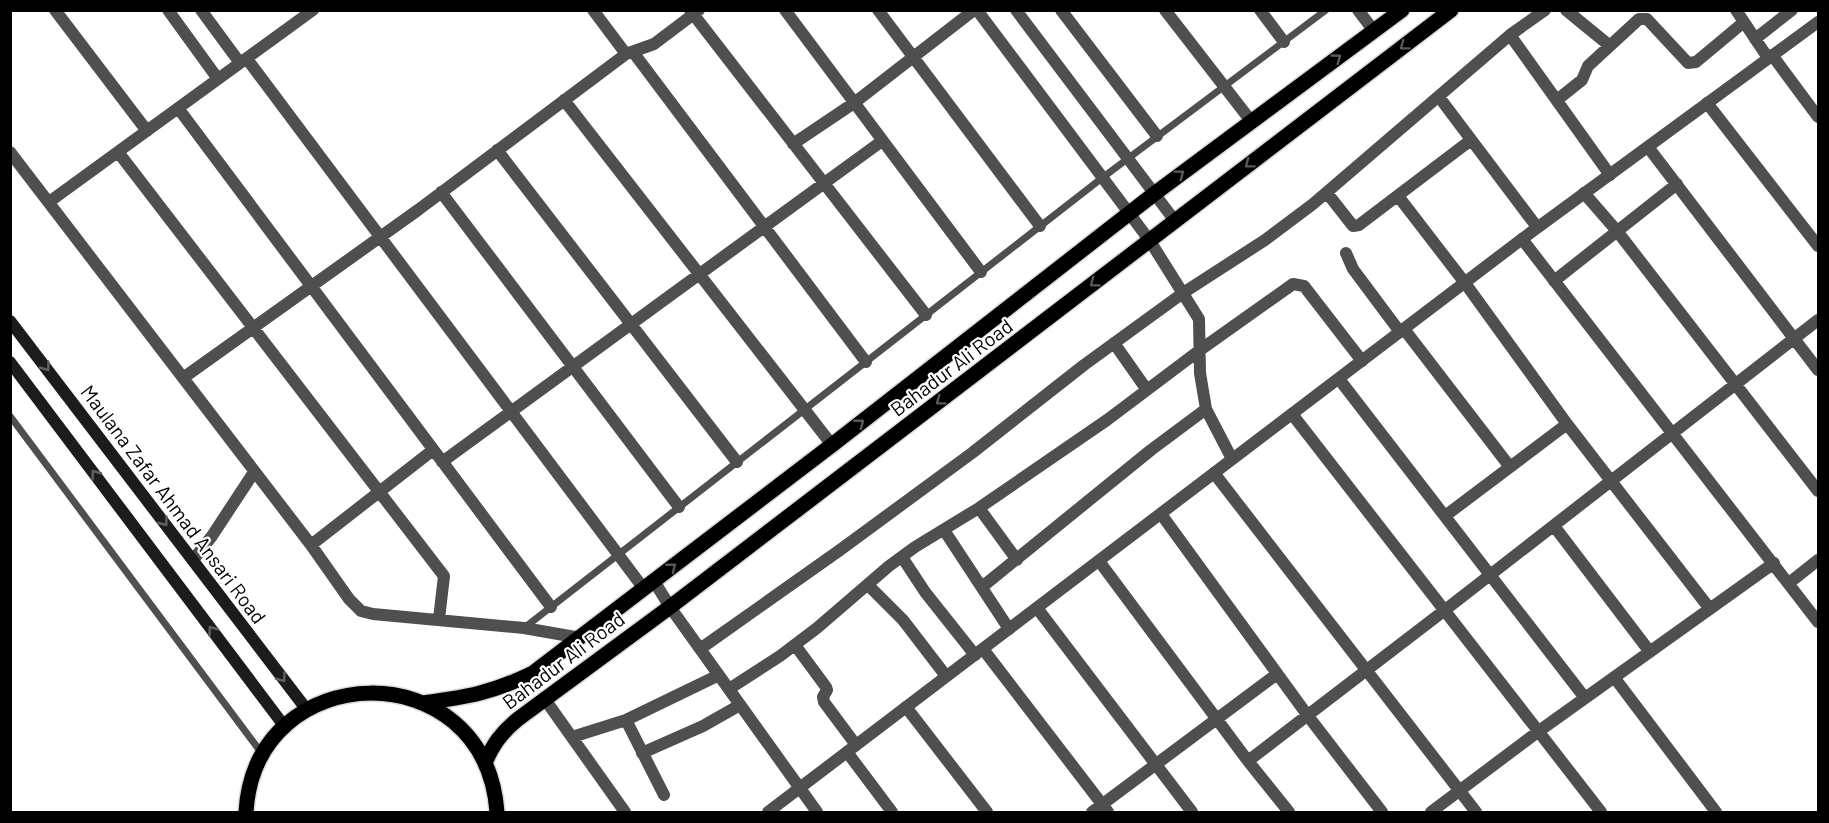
<svg xmlns="http://www.w3.org/2000/svg" width="1829" height="823" font-family="Barlow,sans-serif">
<style>
.lines{fill:none;stroke-linecap:round;stroke-linejoin:round}
.primary-casing{stroke:#dbdbdb;stroke-width:18}
.service{stroke:#4f4f4f;stroke-width:7}
.minor{stroke:#4f4f4f;stroke-width:12}
.tertiary{stroke:#4f4f4f;stroke-width:12}
.secondary{stroke:#1c1c1c;stroke-width:12}
.primary{stroke:#000;stroke-width:15}
.oneway{stroke:#595959}
.oneway2{stroke:#606060}
.labels{text-anchor:middle;dominant-baseline:central;stroke-width:4.5;stroke-linejoin:round;paint-order:stroke}
.street-label{font-size:20px;fill:#000;stroke:#fff}
</style>
<rect width="100%" height="100%" fill="#fff"/>
<g class="lines">
<defs>
<path id="primary" d="M423,703c44,-6 69,-10 110,-30l299,-228 322,-251 248,-184
M485,763c8,-19 17,-31 33,-44l152,-112 781,-597
M246,812c9,-156 239,-161 251,0"/>
</defs>
<use href="#primary" class="primary-casing"/>
<path class="service" d="M10,416l253,339
M524,628l578,-450 224,-168"/>
<path class="minor" d="M55,10l92,121
M168,10l50,69
M201,10l39,53
M593,10l33,44
M690,10l236,305
M785,10l196,262
M878,10l162,216
M977,10l173,231 49,78 1,54 6,36 26,50
M1016,10l159,211
M1061,10l96,126
M1165,10l86,111
M1260,10l24,32
M1358,10l16,21
M1566,10l44,36
M1736,10l32,48
M1510,35l100,140
M1755,39l37,-29
M633,52l233,310
M1772,55l46,62
M247,59l397,530
M1439,97l98,130
M564,100l268,345
M1557,100l25,-20 6,-14 51,-47h8l41,44 8,-1 48,-40
M1707,103l111,143
M178,108l373,499
M793,144l61,-41 120,-93
M1648,147l170,223
M497,150l240,312
M10,152l301,393 38,54 12,12 12,3 151,14 57,10
M118,152l326,424 -5,43
M441,192l238,315
M1327,193l26,33 6,-1 112,-85
M1584,193l33,38 201,260
M1398,196l67,87 102,141 143,185
M49,202l264,-192
M1522,239l296,383
M1346,253l7,16 47,63
M1554,281l123,-97
M1404,329l106,138
M1114,343l33,47
M183,378l235,-168 208,-156 28,-10 45,-34
M1339,379l246,319
M1292,414l309,398
M442,462l440,-321
M1214,473l262,339
M979,508l38,52
M1161,514l147,202 74,96
M1445,516l122,-92
M1554,526l96,126
M944,530l65,99
M311,545l122,-95
M902,557l23,35 50,63
M193,560l19,-24 42,-64
M1099,561l149,200 41,51
M654,581l16,26 147,205
M1789,583l29,-23
M868,585l35,35 43,56
M982,587l169,-137 55,-41
M1037,608l155,204
M795,645l31,42 1,3 -4,7 1,5 32,43
M700,649l140,-99 132,-97 112,-88 99,-72 82,-53 48,-36 197,-169 35,-25
M983,649l125,163
M1614,677l102,135
M729,689l51,-33 37,-28 72,-62 26,-19 64,-39 128,-88 93,-70 93,-66 11,2 58,75
M544,698l81,114
M906,707l81,105
M626,720l38,75
M572,737l54,-17 93,-45
M847,752l45,60
M642,753l61,-27 37,-21
M1248,761l197,-151 373,-290
M1092,812l185,-138
M1431,812l108,-81 235,-168"/>
<path class="tertiary" d="M768,812l754,-573 296,-217"/>
<path class="secondary" d="M10,321l297,389
M10,362l275,365"/>
<use href="#primary" class="primary"/>
</g>
<defs><path id="oneway-chevron" d="M-2-3.5L2.5 0L-2 3.5" fill="none" stroke-width="1.6" stroke-linecap="round" stroke-linejoin="round" transform="scale(1.5)"/></defs>
<g class="oneway">
<use href="#oneway-chevron" transform="translate(1404 46) rotate(143)"/>
<use href="#oneway-chevron" transform="translate(1337 58) rotate(-36)"/>
<use href="#oneway-chevron" transform="translate(1249 164) rotate(143)"/>
<use href="#oneway-chevron" transform="translate(1180 174) rotate(-37)"/>
<use href="#oneway-chevron" transform="translate(1094 283) rotate(143)"/>
<use href="#oneway-chevron" transform="translate(940 401) rotate(143)"/>
<use href="#oneway-chevron" transform="translate(860 423) rotate(-38)"/>
<use href="#oneway-chevron" transform="translate(672 567) rotate(-38)"/>
</g>
<g class="oneway2">
<use href="#oneway-chevron" transform="translate(46 367) rotate(53)"/>
<use href="#oneway-chevron" transform="translate(95 474) rotate(-127)"/>
<use href="#oneway-chevron" transform="translate(164 522) rotate(53)"/>
<use href="#oneway-chevron" transform="translate(212 630) rotate(-127)"/>
<use href="#oneway-chevron" transform="translate(282 678) rotate(53)"/>
</g>
<g class="labels">
<g class="street-label">
<text transform="translate(951 367) rotate(-37)">Bahadur Ali Road</text>
<text transform="translate(174 504) rotate(53)">Maulana Zafar Ahmad Ansari Road</text>
<text transform="translate(563 660) rotate(-37)">Bahadur Ali Road</text>
</g>
</g>
<rect width="1829" height="823" fill="none" stroke="#000000" stroke-width="24"/>
</svg>
